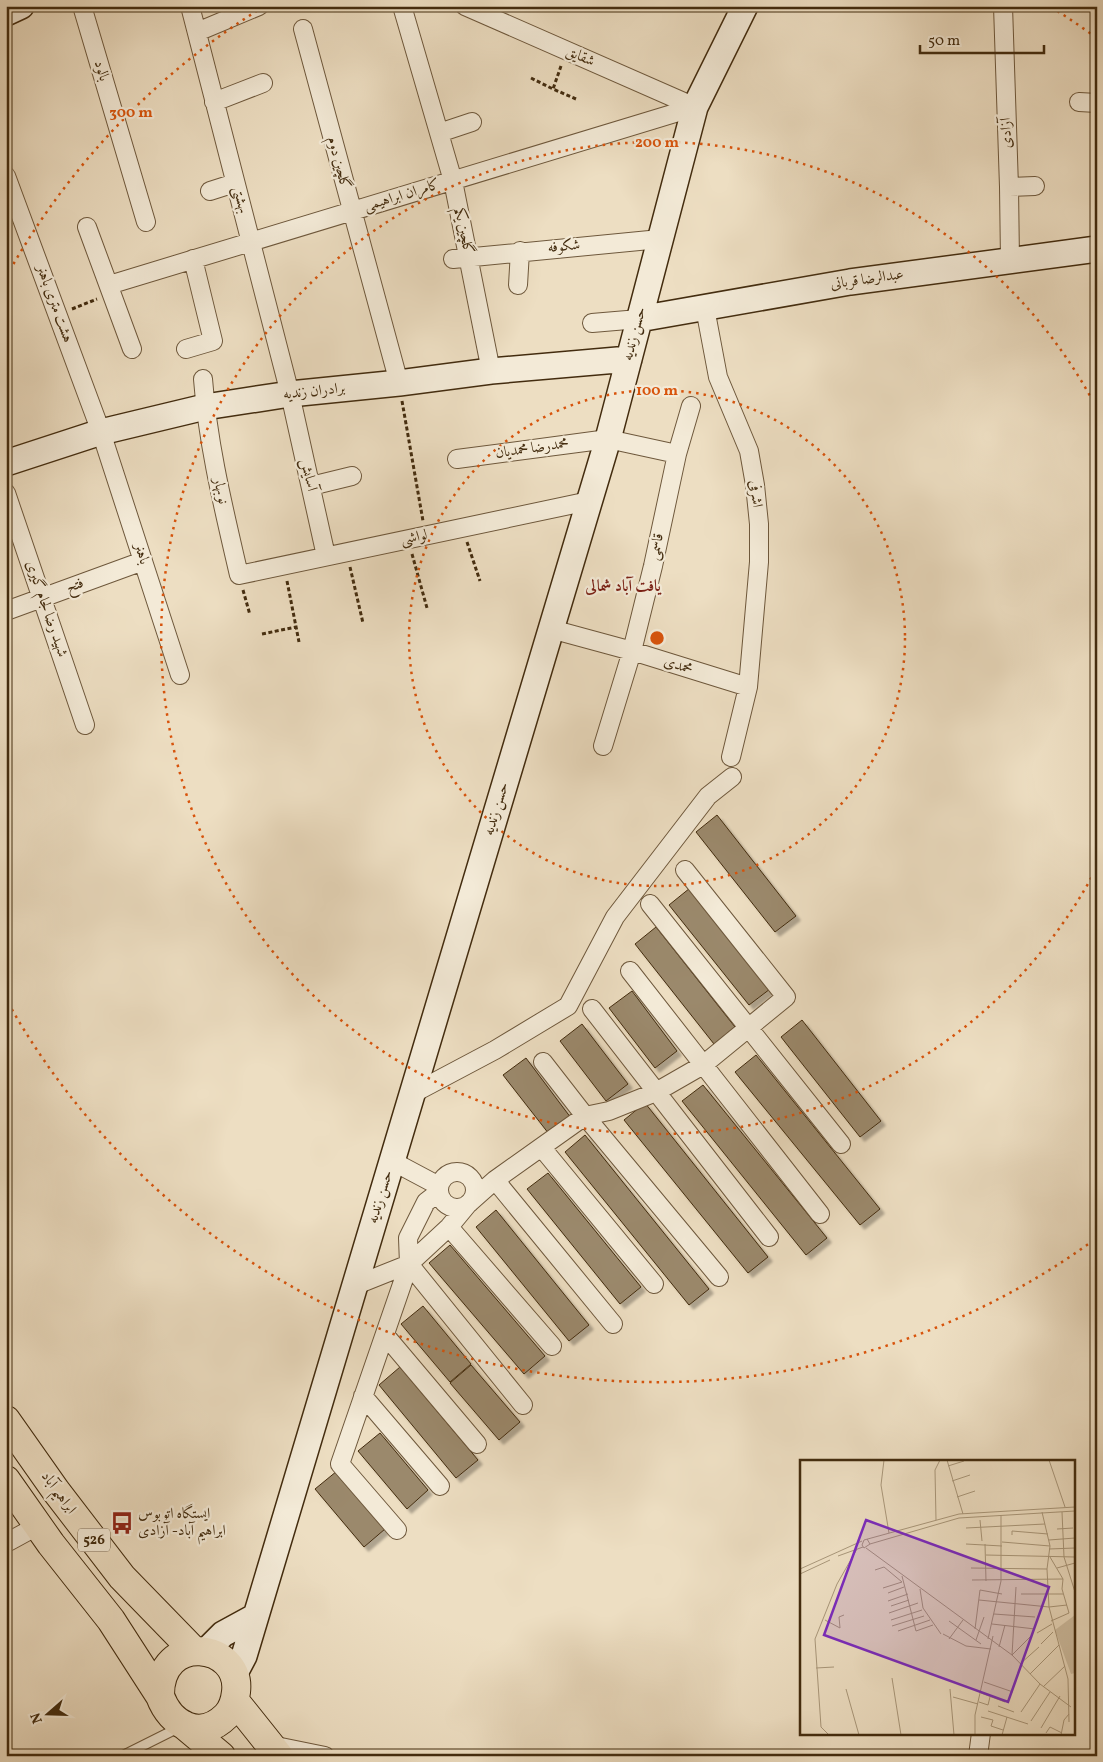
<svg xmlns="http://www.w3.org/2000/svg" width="1103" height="1762" font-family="Vollkorn,Amiri,serif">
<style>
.building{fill:#9b896c;stroke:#432c0f;filter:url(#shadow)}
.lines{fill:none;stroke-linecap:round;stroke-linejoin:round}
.lane-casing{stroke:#6e583c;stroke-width:11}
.street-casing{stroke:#6e583c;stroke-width:20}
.secondary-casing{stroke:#432c0f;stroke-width:28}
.primary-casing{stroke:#432c0f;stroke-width:30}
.path{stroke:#432c0f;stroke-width:3;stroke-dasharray:4 2.5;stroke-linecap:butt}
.lane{stroke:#f3ead7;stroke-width:9}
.street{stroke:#f3ead7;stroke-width:18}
.secondary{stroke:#f3ead7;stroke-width:25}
.primary{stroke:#eddec2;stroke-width:28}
.ring{fill:none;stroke:#d8540c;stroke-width:2.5;stroke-dasharray:2.5 5}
.labels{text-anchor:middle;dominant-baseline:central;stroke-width:4.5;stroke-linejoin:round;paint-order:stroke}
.shield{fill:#f3ead7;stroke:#78654b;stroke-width:1}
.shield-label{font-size:14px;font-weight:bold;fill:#432c0f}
.street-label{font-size:15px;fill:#432c0f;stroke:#f3ead7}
.poi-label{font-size:15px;fill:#432c0f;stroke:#f3ead7;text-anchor:start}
.neighbourhood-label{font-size:16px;font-weight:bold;fill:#7a1f14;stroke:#f3ead7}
.inset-road{fill:none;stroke:#a9977a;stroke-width:1}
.view{fill:#7b2cbf;fill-opacity:0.15;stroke:#7b2cbf;stroke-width:2.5}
.inset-edge{fill:none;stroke:#432c0f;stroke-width:2.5}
.centre{fill:#d8540c;stroke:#f3ead7;stroke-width:2.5}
.ring-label{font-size:15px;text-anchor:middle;font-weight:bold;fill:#d8540c;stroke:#f3ead7;stroke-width:4.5;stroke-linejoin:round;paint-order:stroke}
</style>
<defs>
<filter id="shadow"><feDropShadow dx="4.5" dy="4.5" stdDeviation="1" flood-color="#0004"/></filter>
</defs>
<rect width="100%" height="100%" fill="#eddec2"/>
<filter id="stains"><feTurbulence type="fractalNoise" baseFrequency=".004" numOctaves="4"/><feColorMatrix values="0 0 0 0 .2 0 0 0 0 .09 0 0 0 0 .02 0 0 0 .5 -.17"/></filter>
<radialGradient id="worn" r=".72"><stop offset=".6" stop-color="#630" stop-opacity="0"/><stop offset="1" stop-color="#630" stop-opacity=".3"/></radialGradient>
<path class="building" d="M717,815l79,101 -21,16 -79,-100z
M690,888l80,101 -21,16 -80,-100z
M656,927l79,100 -21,17 -79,-100z
M632,991l45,60 -22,17 -46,-60z
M802,1020l79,101 -21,16 -79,-100z
M582,1024l46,60 -22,17 -46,-60z
M756,1055l124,154 -20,16 -125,-153z
M526,1058l45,60 -22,16 -46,-59z
M703,1085l124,153 -21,17 -124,-154z
M645,1103l123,154 -20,16 -124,-153z
M585,1135l124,154 -20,16 -124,-153z
M548,1173l93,114 -21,17 -93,-115z
M496,1210l93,115 -20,16 -93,-114z
M450,1245l95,111 -21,18 -95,-111z
M423,1306l48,58 -21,18 -49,-58z
M471,1365l49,57 -21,18 -49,-57z
M400,1367l78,93 -22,18 -77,-93z
M380,1433l48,57 -21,19 -49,-58z
M337,1471l48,58 -21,18 -49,-58z"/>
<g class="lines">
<defs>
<path id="lane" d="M122,1756l58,-29"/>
<path id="street" d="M82,6l64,216
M190,6l100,388 36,162
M402,6l51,175 38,190
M465,6l230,101
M1003,6l6,181 1,74
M303,29l96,354
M197,32l62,-26
M214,102l49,-19
M1079,102l18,1
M439,133l33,-11
M6,176l95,256 79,243
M1009,187l26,-1
M210,191l25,-8
M87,227l45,122
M453,259l207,-20
M109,285l586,-178
M518,285l2,-34
M705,308l13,69 31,74 6,34 4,39v38l-11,125 -17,70
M592,323l47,-4
M186,349l27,-8 -20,-82
M203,379c5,67 21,131 36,196l350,-74
M457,459l151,-20 69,15
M311,486l41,-10
M6,493l79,232
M6,611l137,-50
M551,629l81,22 116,36
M603,746l29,-95 21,-85 24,-112 14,-48
M650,904l191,240
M630,971l190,243
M592,1009l177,228
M543,1062l42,54 134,161
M412,1094l83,-44 73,-44 47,-89 93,-121 24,-19
M542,1148l112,136
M392,1161l47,25
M439 1190a18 18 0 1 1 36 0a18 18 0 1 1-36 0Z
M495,1180l118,144
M449,1227l103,119
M409,1264l-1,-26 18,-36 13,-10
M354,1286l55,-22 40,-37 19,-23 27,-24 90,-64 24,-5 47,-19 47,-27 83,-68 -101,-127
M385,1335l92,109
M363,1396l77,90
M397,1530l-57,-66 69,-200 114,141
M6,1543l33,-18
M271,1745l54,11
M978,1756l3,-23"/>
<path id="secondary" d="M6,13l15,-7
M639,319l211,-37 247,-33
M6,463l95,-31 104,-25 85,-13 109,-11 92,-12 138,-12
M206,1651l17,-17 33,-18
M234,1675l10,-19 12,-40 352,-1177 87,-332 50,-101"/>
<path id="primary" d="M6,1420l50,71 66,86 72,74
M6,1480l45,64 60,76 49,76c11,30 41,45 66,20 7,-7 9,-15 10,-24 6,-49 -77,-61 -76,4
M235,1701l44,55
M184,1725l37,31"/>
</defs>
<use href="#lane" class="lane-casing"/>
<use href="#street" class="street-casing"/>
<use href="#secondary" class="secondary-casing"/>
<use href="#primary" class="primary-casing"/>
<path class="path" d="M561,66l-8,23 23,10
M531,78l22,11
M72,309l25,-10
M402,401l21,120
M467,542l13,39
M412,554l15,54
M350,567l13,56
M287,581l12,61
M243,590l7,25
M262,634l34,-7"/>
<use href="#lane" class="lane"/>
<use href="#street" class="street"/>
<use href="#secondary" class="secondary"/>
<use href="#primary" class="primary"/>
</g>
<g class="ring">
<circle cx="657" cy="638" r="248"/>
<path d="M1095 871A496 496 0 1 1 1095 405"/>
<path d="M1094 1240A744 744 0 0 1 6 999M6 277A744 744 0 0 1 263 7M1051 7A744 744 0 0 1 1094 36"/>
</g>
<defs>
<symbol id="bus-bare" viewBox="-9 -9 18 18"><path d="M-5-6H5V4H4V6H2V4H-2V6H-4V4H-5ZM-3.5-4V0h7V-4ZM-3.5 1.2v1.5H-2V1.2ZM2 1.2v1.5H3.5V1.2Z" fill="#8f2418" stroke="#f3ead7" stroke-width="2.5" paint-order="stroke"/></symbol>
</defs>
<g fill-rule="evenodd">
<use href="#bus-bare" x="106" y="1507" width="32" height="32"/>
</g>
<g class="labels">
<rect class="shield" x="78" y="1528.5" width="32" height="23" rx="4"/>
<g class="shield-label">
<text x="94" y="1540">526</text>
</g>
<g class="street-label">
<text transform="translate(580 57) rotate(23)">شقایق</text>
<text transform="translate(101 71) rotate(73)">بالود</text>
<text transform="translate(1007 133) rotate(-92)">آزادی</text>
<text transform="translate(338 163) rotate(75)">گلچین دوم</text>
<text transform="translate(402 196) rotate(-17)">کامران ابراهیمی</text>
<text transform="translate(240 200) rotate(75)">بهشتی</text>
<text transform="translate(463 231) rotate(78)">گلچین یکم</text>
<text transform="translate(564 247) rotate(-5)">شکوفه</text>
<text transform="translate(867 280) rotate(-8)">عبدالرضا قربانی</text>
<text transform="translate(54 304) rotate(70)">هشت متری باهنر</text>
<text transform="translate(635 334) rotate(-75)">حسن زندیه</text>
<text transform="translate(314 392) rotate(-6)">برادران زندیه</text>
<text transform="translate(532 449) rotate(-8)">محمدرضا محمدیان</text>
<text transform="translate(308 475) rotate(77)">آسایش</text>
<text transform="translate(220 491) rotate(78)">نوبهار</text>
<text transform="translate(755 494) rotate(83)">اشرفی</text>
<text transform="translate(414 538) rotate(-12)">لواشی</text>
<text transform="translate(657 547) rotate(-78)">قاسمی</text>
<text transform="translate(141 554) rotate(72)">باهنر</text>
<text transform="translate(75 586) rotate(-20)">فتح</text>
<text transform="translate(46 609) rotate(71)">شهید رضا لجام گیری</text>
<text transform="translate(678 666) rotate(17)">محمدی</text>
<text transform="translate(497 809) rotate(-73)">حسن زندیه</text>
<text transform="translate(381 1197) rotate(-73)">حسن زندیه</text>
<text transform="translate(58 1493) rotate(54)">ابراهیم آباد</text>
</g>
<g class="poi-label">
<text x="138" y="1514">ایستگاه اتوبوس<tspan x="138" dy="17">ابراهیم آباد- آزادی</tspan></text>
</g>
<g class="neighbourhood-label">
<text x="623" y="587">یافت آباد شمالی</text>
</g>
</g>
<g transform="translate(800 1460)">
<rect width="275" height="275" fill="#eddec2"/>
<path d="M275,155v58l-4,1 -16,-44z" fill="#d0c0a4"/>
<path class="inset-road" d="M84,0l-3,25 8,48M147,0l16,54M249,0l16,47M148,6l16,-5M152,21l18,-6M157,37l18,-6M242,52l8,34 -3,23 2,38 19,72 1,43M262,52l2,45 11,35M136,60l-1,-50 5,-10M180,60l2,21M166,68l79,-4M257,69l16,-1M212,75v-4l36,3M67,79l3,5 -6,4 -2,-3 2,-5 95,-26 116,-7M249,80l26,-2M202,82l48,4M70,84l89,-26 116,-7M166,84l36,2M185,84l1,37M66,88l146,107 28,29 31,23M249,89l26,-1M186,95l89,2M38,96l25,-9M250,97l13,22 -1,10 7,24 -18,8M171,108l76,1M257,108l18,-5M0,109l62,-28M75,110l9,-3 18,15 -19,6M0,114l30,-14M102,116l14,55 17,-6M172,120l91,-1M120,129l3,19 18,26M88,133l16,-6M221,134h42M179,140l70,7 18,-2M88,141l20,-7M91,146l18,-6M89,153l29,-10M194,154l41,3M25,160l15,8 -1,-11 5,-2M91,160l31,-10M149,161l32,23M192,164l43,5M92,166l32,-10M175,169l5,-39 22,4M98,171l32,-11M237,173l15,-9M143,174l23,12 25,3M149,179l14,-19M188,179l13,-58v-65M176,180l8,-23M241,184l12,-12M199,187l6,-22M212,195l4,-68M212,195l21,-21M220,204l19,-17M16,208l18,-1M230,214l29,-29M92,218l9,57M184,222l29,10M243,227l22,-21M46,229l13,46M150,229l4,46M181,233l24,9M153,237l25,7M179,242l9,3 2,-8M198,246l16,6M188,251l40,13M221,252l19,-28M181,257l12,3 -2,6 12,4M231,261l19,-29M241,268l19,-32M246,273l4,-6 12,6M29,275l-8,-8 -6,-88 22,-55 20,-35M175,275v-20l18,-79M202,275l5,-18M261,275l3,-15 5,-6"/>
<path class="view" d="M66,60l183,67 -41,115 -184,-67z"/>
<rect width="275" height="275" class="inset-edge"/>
</g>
<circle cx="657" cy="638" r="8" class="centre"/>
<g class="ring-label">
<text x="131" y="117">300 m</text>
<text x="657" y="147">200 m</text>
<text x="657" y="395">100 m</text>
</g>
<rect width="1103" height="1762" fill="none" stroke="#eddec2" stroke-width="25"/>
<rect x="8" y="8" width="1088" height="1747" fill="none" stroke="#432c0f" stroke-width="2.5"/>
<rect x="12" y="12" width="1078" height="1737" fill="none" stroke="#432c0f"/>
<g transform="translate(48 1714) rotate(250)" stroke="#f3ead7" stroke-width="4" paint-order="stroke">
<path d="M0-4L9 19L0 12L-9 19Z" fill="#432c0f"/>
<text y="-8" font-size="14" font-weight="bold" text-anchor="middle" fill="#432c0f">N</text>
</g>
<path d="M920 45v8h124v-8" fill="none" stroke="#432c0f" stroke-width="2.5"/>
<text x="928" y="45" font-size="15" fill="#432c0f" stroke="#f3ead7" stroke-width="4" paint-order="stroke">50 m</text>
<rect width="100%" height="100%" filter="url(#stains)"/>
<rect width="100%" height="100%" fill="url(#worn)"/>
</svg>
